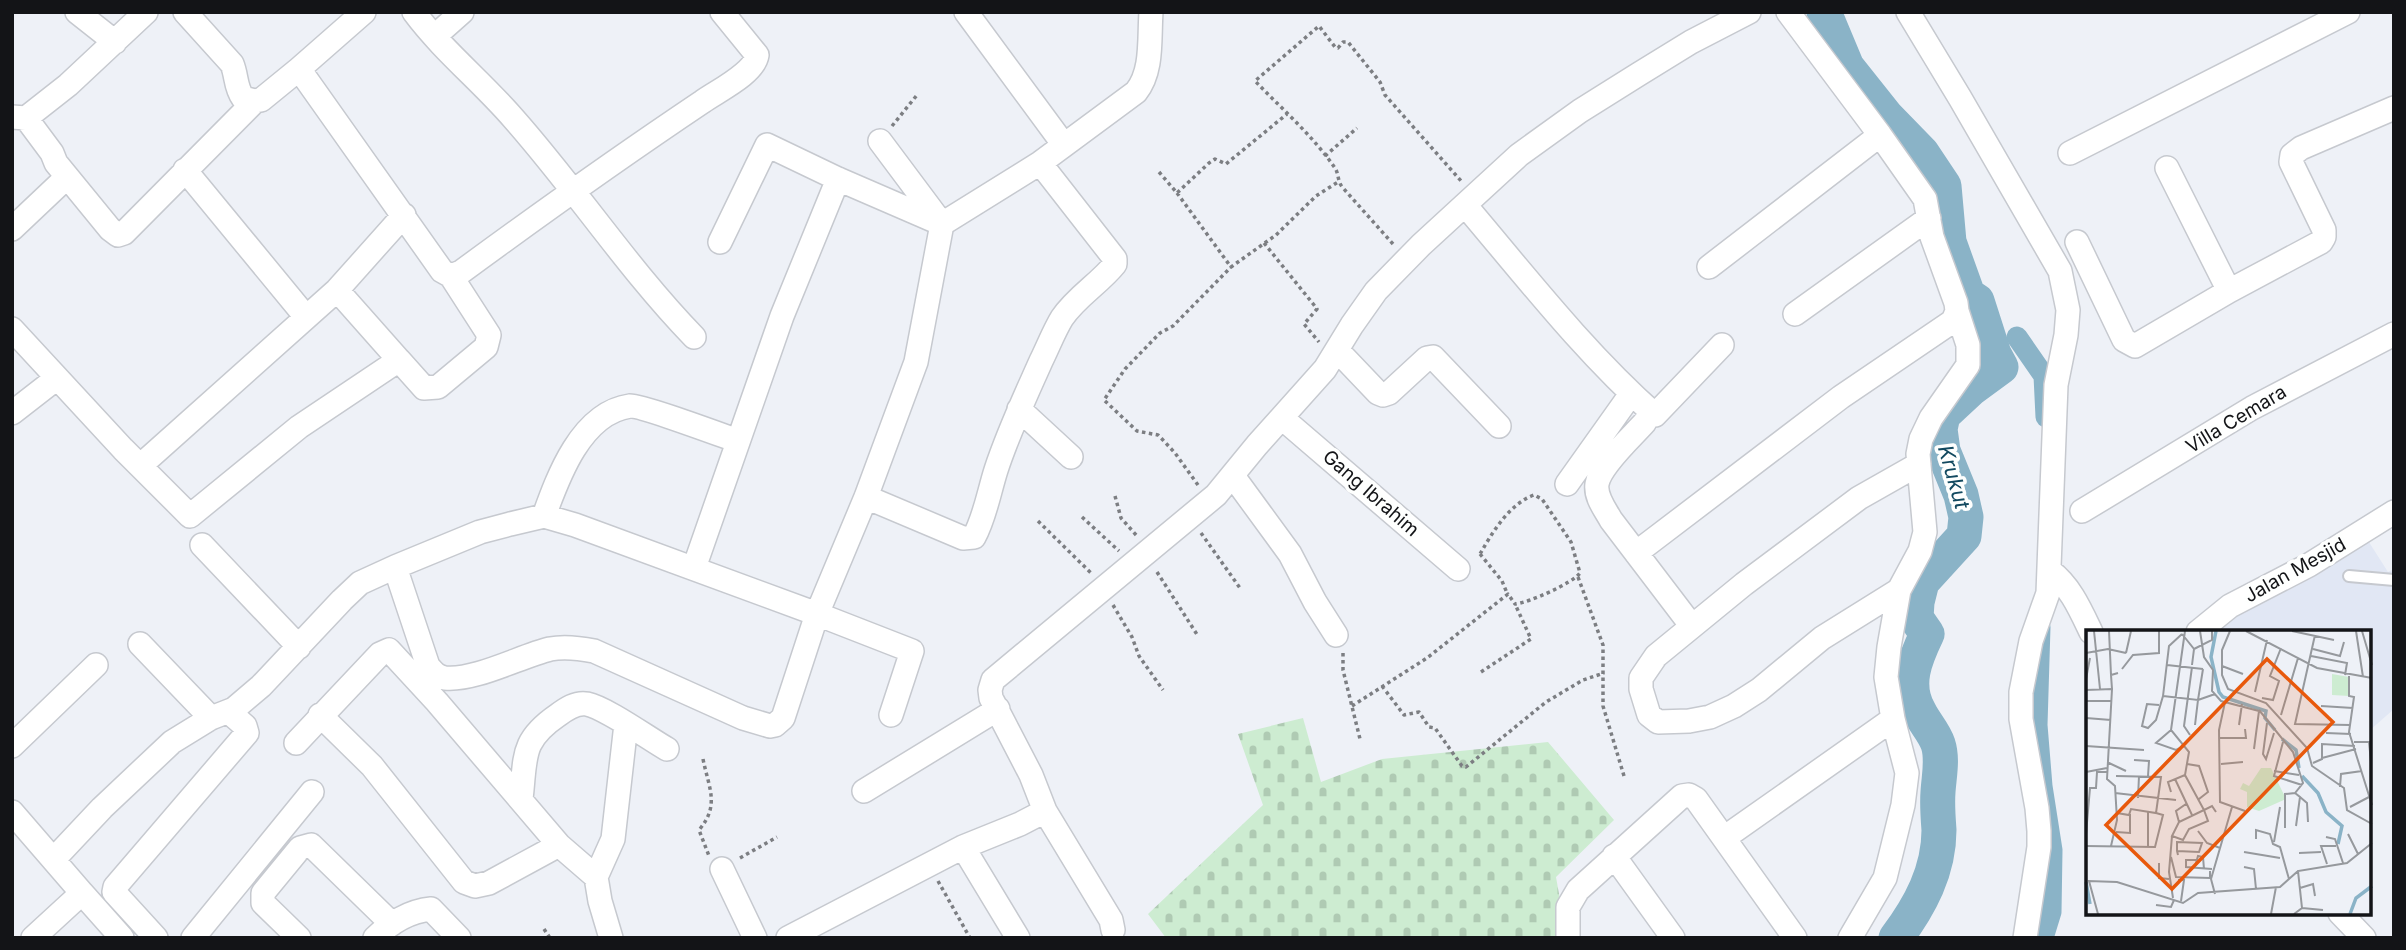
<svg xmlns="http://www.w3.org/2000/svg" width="2406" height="950" font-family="Inter,sans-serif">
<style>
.built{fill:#e1e7f4}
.cemetery{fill:url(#cemetery-stones)}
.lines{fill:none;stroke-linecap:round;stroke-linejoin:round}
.canal{stroke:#8ab3c7;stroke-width:21}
.river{stroke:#8ab3c7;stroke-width:35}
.service-casing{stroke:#c6c9cf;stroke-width:14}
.minor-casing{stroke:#c6c9cf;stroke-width:26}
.path{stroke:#7c7e82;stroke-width:3.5;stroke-dasharray:3.5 3.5;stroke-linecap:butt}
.service{stroke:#fff;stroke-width:10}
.minor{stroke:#fff;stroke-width:23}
.labels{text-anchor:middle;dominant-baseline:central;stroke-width:7;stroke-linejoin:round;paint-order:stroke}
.street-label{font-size:19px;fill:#131417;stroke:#fefffe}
.water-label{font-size:21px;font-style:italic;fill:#12495f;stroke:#fefffe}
.inset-river{fill:none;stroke:#8ab3c7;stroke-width:3.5}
.inset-road{fill:none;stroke:#96999d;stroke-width:2}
.view{fill:#e8590c;fill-opacity:0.15;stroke:#e8590c;stroke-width:3.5}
.inset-edge{fill:none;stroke:#131417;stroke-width:3.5}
</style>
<defs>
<pattern id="cemetery-stones" width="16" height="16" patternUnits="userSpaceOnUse" patternTransform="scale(1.75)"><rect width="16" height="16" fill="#cdecd1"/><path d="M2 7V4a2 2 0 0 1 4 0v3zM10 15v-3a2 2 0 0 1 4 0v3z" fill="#afcab3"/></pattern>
</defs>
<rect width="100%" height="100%" fill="#eef1f7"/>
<path class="built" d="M2367,539l21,33 6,-3v140l-25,22v-99h-168z"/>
<path class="cemetery" d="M1303,718l18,64 61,-23 166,-17 66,78 -58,57 9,51 -1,10h-398l-18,-24 115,-109 -25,-71z"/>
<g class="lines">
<path class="canal" d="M2017,337l27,39 2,41
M2040,627l-3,98 5,61 10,64 -1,62 -8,26"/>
<path class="river" d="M1824,12l23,55 39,49 36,37 22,33 5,56 19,53 9,6 17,53 7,13 -30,22 -28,26 -3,14 3,22 18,44 5,22 -2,19 -42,46 -5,20 -1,16 11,16c-12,25 -23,51 -8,77 5,11 15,21 19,33 5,15 1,32 0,48 -1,13 0,25 1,38 0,41 -19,76 -43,108"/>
<defs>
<path id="service" d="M2349,576l45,4"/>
<path id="minor" d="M77,12l38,30
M185,12l47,52c5,12 3,23 11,34l12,3 6,-1 38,-31 143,202 9,5 10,-4c79,-58 159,-115 241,-170 15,-11 52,-28 55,-47l-35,-43
M414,12c29,39 68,70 99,106 63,71 115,151 181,219
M966,12l98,133
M1908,12l52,86 100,173 8,39 -2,25 -10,50 -8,208 -17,48 -10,51v27l16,89 2,23v16l-14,91
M435,36l27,-24
M299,69l65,-57
M12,117l14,1 42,-33 78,-73
M26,118l26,35 4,10 54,66 8,6 6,-2 131,-132
M880,141l62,83
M2070,153l278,-141
M2167,168l62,123
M185,170l121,147
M1465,205c61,72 119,147 190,210l67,-70
M12,229l55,-52
M720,242l47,-97 71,34 104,45
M2077,242l47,98 11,6 94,-55 92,-49 3,-5v-7l-33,-68 1,-7 9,-7 93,-40
M1709,267l171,-132
M337,290l62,70
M1795,314l134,-96
M12,329l111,120 67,67 109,-89 100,-67 25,28 14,-1 48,-40 3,-12 -38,-59
M1337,350l41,43 5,2 6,-2 38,-35 6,-1 66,69
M1019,409l52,48
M12,413l45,-35
M1282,418l176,151
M1645,422c-12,14 -45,43 -48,62 -2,13 8,25 14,36l80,105
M140,466l197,-176 67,-75
M1233,476l57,78 25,48 21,33
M1567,484l64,-90
M866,497l97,41 11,-1c11,-20 15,-45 22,-67 12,-37 29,-73 45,-109 7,-14 13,-30 21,-43 15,-22 37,-34 53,-54v-5l-75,-96
M2082,511l170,-103 142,-74
M544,516c14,-39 37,-103 86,-110 10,-1 91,29 108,35
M202,545l97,102
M1636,553l205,-156 112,-76 4,-10 -1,-8 -24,-66 -7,-38 -45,-64 -92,-123
M694,568l88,-252 56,-137
M2050,571c20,15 30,38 41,61
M1899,590l-77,48 -63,52 -25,16 -24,11 -21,4 -31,1 -9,-7 -8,-26v-11l15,-22 88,-72 115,-86 60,-34
M2198,632l32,-26 79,-41 85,-53
M140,644l71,74
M891,715l21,-64 -95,-37 -34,104 -8,7 -5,1 -27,-8 -149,-67c-15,-3 -29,-5 -44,-2 -29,7 -75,32 -105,29 -8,-1 -12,-6 -17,-12l-33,-99 85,-35 30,-8 34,-8 31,9 242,89 49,-117 50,-135 26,-138 98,-61 96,-71c17,-21 13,-53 15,-80
M296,743l84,-89 9,-4 48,52 122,143 -70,38 -14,3 -11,-4 -92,-116 -52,-51
M12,746l84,-81
M864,791l134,-82
M521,799c5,-42 -1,-58 37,-84 8,-6 18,-13 29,-11 19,4 61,34 80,45
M12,812l70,81 -49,45
M1724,838l169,-119
M559,845l37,32
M963,847l55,91
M1614,856l59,82
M54,859l48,-51 70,-66 39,-24 23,-9 27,-23 81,-86 18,-17 35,-16
M722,869l33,69
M82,893l40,45
M2340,913l24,25
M1113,930l-2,-10 -66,-109 -14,-36 -40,-77 -1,-8 3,-10 223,-185 41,-50 68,-76 27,-44 24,-34 45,-46 98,-90 61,-44 59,-37 52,-32 58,-30
M156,938l-42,-46 1,-5 132,-154 -2,-7 -16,-14
M193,938l119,-146
M299,938l-36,-35v-10l37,-45 11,-3 81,79
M375,938c15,-15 35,-27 56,-29l28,29
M611,938l-11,-37 -4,-24 17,-38 13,-115
M788,938l175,-91 57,-23 25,-13
M1568,938v-31l10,-17 104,-94 7,-1 7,4 99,139
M1850,938l35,-60 18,-73 4,-32 -14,-54 -7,-42 3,-30 10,-57 21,-39 5,-19 -7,-78 3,-15 10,-21 37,-53v-20l-11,-34"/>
</defs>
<use href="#service" class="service-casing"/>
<use href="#minor" class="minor-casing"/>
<path class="path" d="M892,126l25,-31
M1325,156l32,-28
M1159,172l18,21 32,-30 6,-4 11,5 61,-50
M1177,193l54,74 45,-32 40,-39 22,-14
M1264,243l50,62 3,4 -13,15 15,18
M1393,244l-50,-56c-6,-7 -4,-14 -8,-20 -22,-32 -53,-59 -80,-87l64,-55 16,21 3,1 5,-6h5l32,40 5,13 77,87
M1198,485l-23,-32 -13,-14 -4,-4 -21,-4 -33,-31 21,-31 35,-36 13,-7 58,-59
M1115,496l6,22 16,18
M1082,517l37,34
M1038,521l53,52
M1201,533l39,55
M1480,554l22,27 5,12
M1157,572l41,64
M1578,577l25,68v61l21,70
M1113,605l19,32 7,19 24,34
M1343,653v17l17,69
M1481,672l50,-33 -16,-35
M1382,686l22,29 15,-3 10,15 6,1 27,38 4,1 80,-65 37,-22 21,-7
M1352,706l75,-48 81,-64 7,10c13,-1 58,-21 65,-31l-9,-31 -29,-43 -8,-4c-25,9 -42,38 -54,59
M703,759c6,30 17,46 -4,71l10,26
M740,858l37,-21
M938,881l32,57
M544,929l6,9"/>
<use href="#service" class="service"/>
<use href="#minor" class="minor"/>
</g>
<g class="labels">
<g class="street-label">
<text transform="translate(2236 419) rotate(-31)">Villa Cemara</text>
<text transform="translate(1371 493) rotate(41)">Gang Ibrahim</text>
<text transform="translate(2295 570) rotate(-29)">Jalan Mesjid</text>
</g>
<g class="water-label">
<text transform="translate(1954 477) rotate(74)">Krukut</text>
</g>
</g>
<g transform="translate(2086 630)">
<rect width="285" height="285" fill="#eef1f7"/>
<path d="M246,44l17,3v19l-17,-1z" fill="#cdecd1"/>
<path d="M175,138h10l15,31 -27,12 -12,-4v-15l-7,-3 3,-6 6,3z" fill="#cdecd1"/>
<path class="inset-river" d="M130,1l-5,26 8,35 4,5 43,14 -1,7 10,12M196,109l14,11 3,18M216,146l16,17 8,19 16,14 -4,18M0,252l4,22M264,284l6,-16 16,-12"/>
<path class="inset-road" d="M8,1l6,58M23,1l2,44M99,1l-14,99 18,22 -4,23 19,35 -25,12 -7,14 11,4 6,-11 19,-8 -4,-11 8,-4 4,6M114,1l4,26 9,13 -1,21 9,10 38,10 -5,38M144,1l-8,19v25l6,14 38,14 41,45 5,18 32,22 3,22 25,14M160,1l71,37 55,10M206,1l42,9M270,1l7,46M276,1l10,34M96,4l12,15 -2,16M229,5l-20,89 55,1M108,19l18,-9v-9M227,19l27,7 4,-14M0,23l22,-4 18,4M40,23l5,-22M225,26l36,7 -2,12M81,35l36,4M136,36l21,8M36,39l11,-14 26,-2v-22M263,46v20l5,1 -5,35 23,73M0,49l4,-21M26,59l-1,-14 7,-2M0,60l26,-1 -5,90 8,7 2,34 -6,26M169,62l12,-52M77,66l35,4 5,-31M176,68l11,2 6,-19 -9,-5 11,-28M0,71h26M139,72l-6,28 1,72 25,9M73,75l-12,-1 -5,22 6,2 8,-8 7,-24 6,-50 13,-12M235,76l32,2M173,80l34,42 10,31 -8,10 -10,1v34M195,85l17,-57M0,88l25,2M181,93l-4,31 3,5 8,-26M109,95l3,-25 17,-6M153,95l3,-21M85,100l-15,13 20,7 8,-4M240,103l25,1M104,105l-6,-9 8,-59M133,108h27l-1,-9M197,112l-9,34 28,9M268,112h15l2,20M0,116l58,4M236,128l34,-9M48,130l15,1 -1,15M21,132l19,9M227,133l9,-4v-15l33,2M101,134l12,2 9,26 -9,7M135,134l22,-2M188,141l25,4M0,142l21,-4M30,146l45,1 -5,36 -25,-4 -2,6 -12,-2M89,149l17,36M254,157l1,-13 21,-3M85,162l-3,-10 17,-7M29,163l61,7M209,163l5,4 -4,29M214,167l7,6 1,19M52,168l1,-22M264,177l19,-10M93,192l-3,-11 10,-7M112,201l9,12 13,5M30,202l14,1v-19M0,204l4,-46h6l1,-16h10M262,204l10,20M86,206l-3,36 4,26M240,207l9,2 8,24M170,209v-9l14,4 3,10 7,3 9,32M188,212l6,-35M0,216l69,1 8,-32 -7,-2M62,217v-35M91,221l22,1 3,-9 -25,-1v9l1,4M158,222l36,6M213,223l22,-1M85,227l5,20 34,1v-7M111,230h-11v7l26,2M73,233v15l10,1M110,233l2,-7 5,1 1,12M241,234l-6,-18h15M158,237l10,2 2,20M92,250h6l-3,21M214,258l13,-4 2,12M129,264l-4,-15 21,-72M70,275l15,2 3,-7M216,278l21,2M12,284l-9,-33 28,1 66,21 15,-10 82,-6 18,-16M185,284l5,-27M208,284l8,-6 -4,-37 49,-8 25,-20"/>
<path class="view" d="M181,29l66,63 -161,167 -66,-64z"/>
<rect width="285" height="285" class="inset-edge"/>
</g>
<rect width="2406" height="950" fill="none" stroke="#131417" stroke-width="28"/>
</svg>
